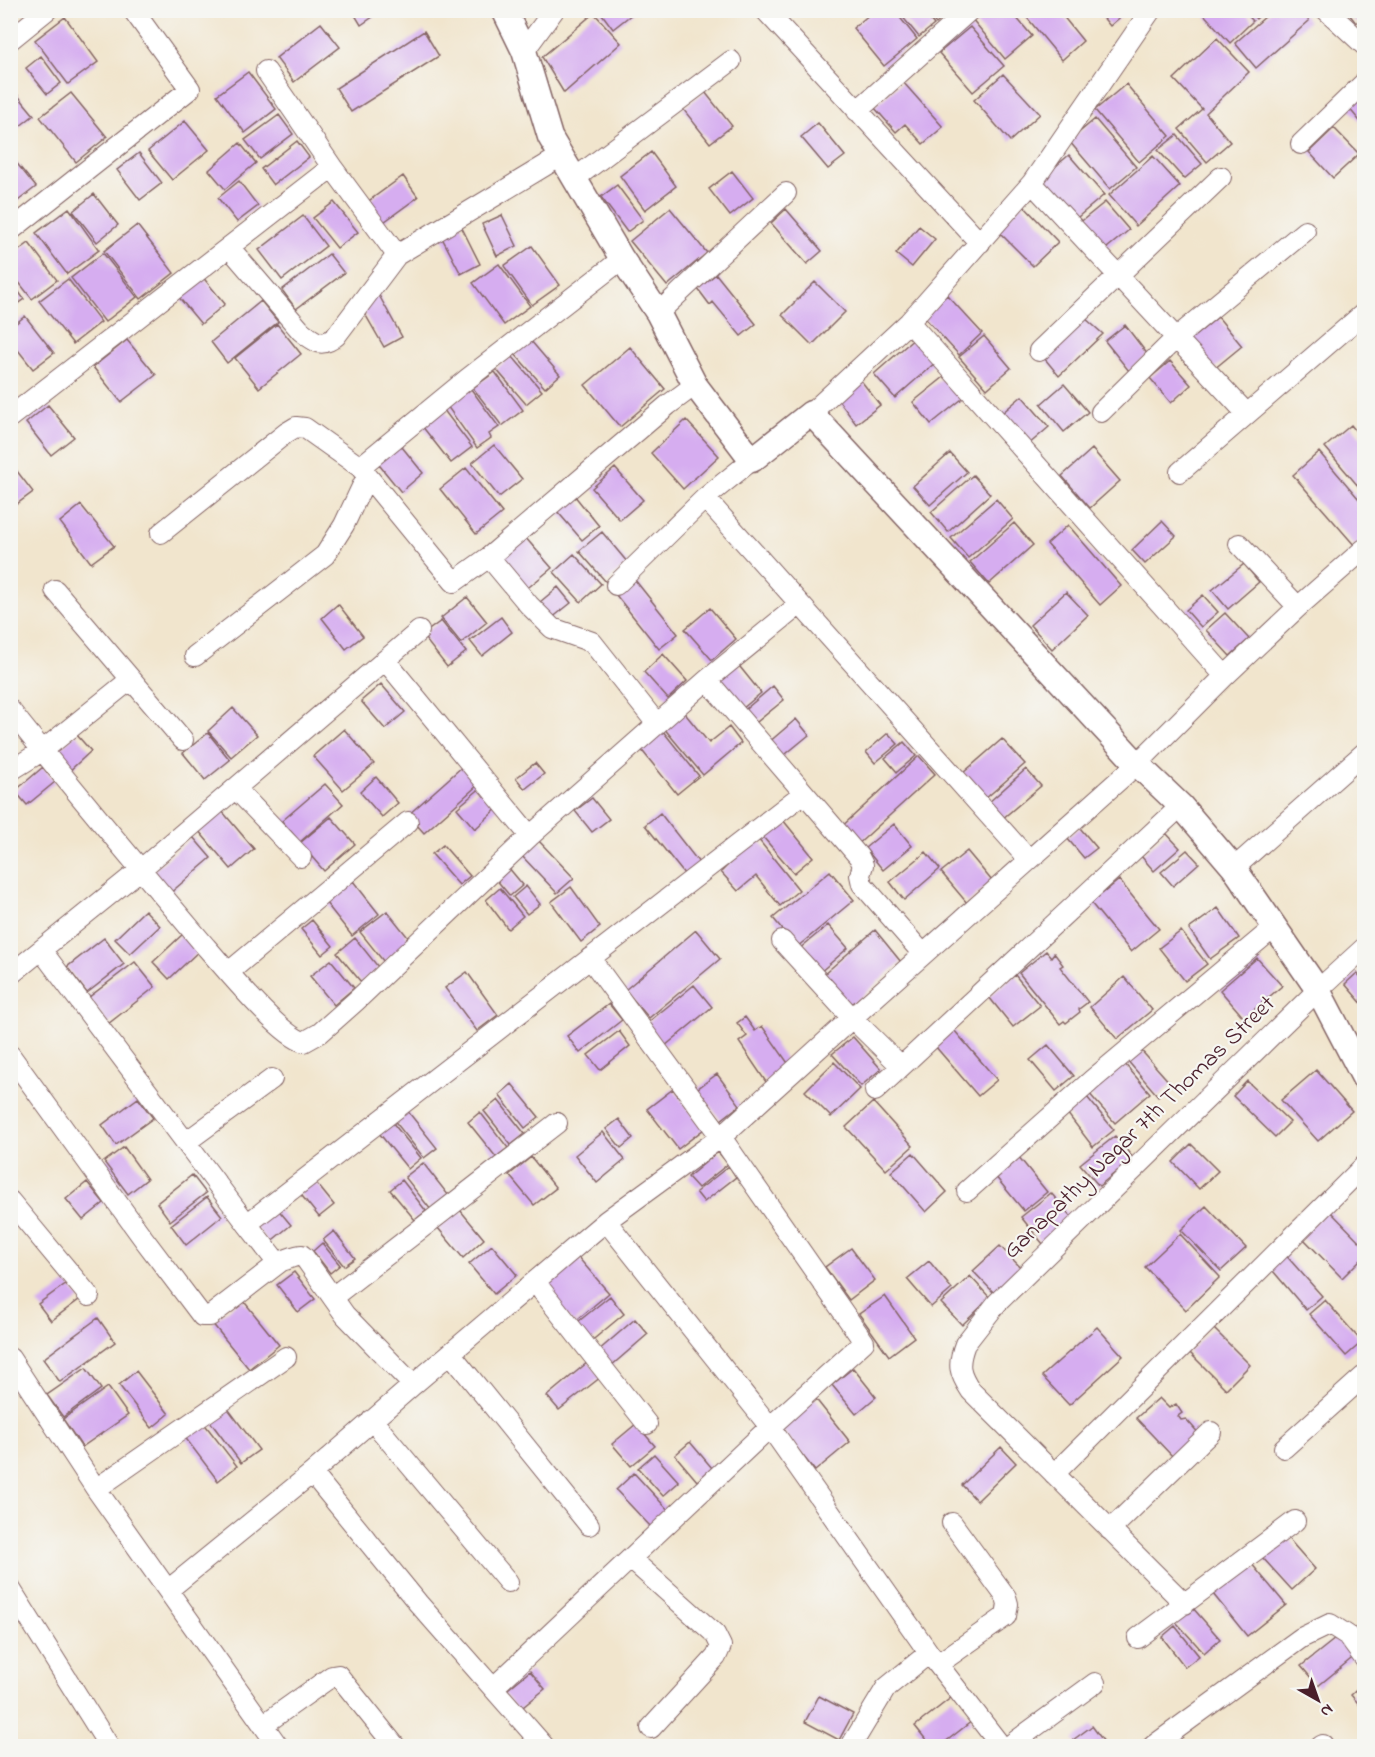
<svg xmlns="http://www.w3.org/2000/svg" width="1375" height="1757" font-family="'Indie Flower',sans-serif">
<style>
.building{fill:#d6adf0}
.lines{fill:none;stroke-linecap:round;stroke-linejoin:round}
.minor-casing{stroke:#846464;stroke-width:22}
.tertiary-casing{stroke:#846464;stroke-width:27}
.minor{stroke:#fff;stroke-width:20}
.tertiary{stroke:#fff;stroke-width:24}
.labels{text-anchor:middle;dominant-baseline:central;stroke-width:4.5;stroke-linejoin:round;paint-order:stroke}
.street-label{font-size:24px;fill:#4a1f2b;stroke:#f6f6f2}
</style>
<rect width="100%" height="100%" fill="#f6f6f2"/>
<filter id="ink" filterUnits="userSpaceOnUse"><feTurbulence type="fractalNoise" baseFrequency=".0167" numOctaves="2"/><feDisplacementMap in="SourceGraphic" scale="12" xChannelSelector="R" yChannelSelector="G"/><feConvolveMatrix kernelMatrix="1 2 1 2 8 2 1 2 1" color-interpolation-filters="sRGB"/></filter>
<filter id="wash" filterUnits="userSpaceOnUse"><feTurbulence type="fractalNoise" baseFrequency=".008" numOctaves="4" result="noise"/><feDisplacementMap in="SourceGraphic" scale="24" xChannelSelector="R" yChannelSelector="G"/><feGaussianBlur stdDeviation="1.35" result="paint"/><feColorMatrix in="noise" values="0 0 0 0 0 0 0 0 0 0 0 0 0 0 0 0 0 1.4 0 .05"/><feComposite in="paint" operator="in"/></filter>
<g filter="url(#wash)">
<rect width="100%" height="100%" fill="#f1e5cd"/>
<g id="blocks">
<path class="building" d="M352,10h31l-22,15z
M599,10h38l-24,19z
M875,10h19l23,29 -33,27 -31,-38z
M897,10h25l12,15 -15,12z
M924,10h27l-15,14z
M982,10h28l22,26 -27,23 -33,-40z
M1029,10h29l25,31 -21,19 -38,-46z
M1097,10h25l3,3 -15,13z
M1200,10h43l10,11 -23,22z
M1248,10h17l-9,9z
M1273,10h27l9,11 -53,47 -21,-25z
M1346,10h18v6l-8,7z
M594,13l27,30 -57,50 -22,-36z
M65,17l33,45 -30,22 -33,-44z
M321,23l19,24 -46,35 -18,-24z
M970,27l34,39 -31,26 -34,-39z
M424,31l15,25 -88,56 -15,-24z
M1217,38l32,34 -43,41 24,29 -23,20 -28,-33 23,-20 -28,-30z
M41,56l20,27 -14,11 -21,-26z
M248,72l28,37 -31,24 -28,-38z
M1003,74l37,40 -30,27 -36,-41z
M903,82l40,45 -20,17 -18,-20 -9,8 -22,-25z
M1126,84l44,52 -31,26 -44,-52z
M10,86l24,29 -24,19z
M705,92l27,34 -22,17 -27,-34z
M1364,92v34l-16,-19z
M71,93l36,44 -31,25 -36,-45z
M279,115l14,19 -33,25 -15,-19z
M1095,119l41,48 -26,22 -41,-48z
M185,121l24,29 -37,30 -24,-29z
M818,123l27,33 -17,13 -27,-32z
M1334,128l25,26 -26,24 -24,-26z
M1177,135l25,29 -18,15 -26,-29z
M297,141l12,16 -36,28 -12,-16z
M240,143l16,20 -31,26 -16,-19z
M651,152l25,34 -31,24 -25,-34z
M139,153l23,30 -22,17 -23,-30z
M10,155l26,32 -26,20z
M1069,155l35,40 -32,27 -34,-41z
M1153,156l27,30 -44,40 -27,-31z
M732,171l21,27 -23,18 -21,-27z
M403,176l15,21 -37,27 -15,-21z
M239,181l19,25 -21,16 -19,-24z
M617,185l26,35 -16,12 -26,-35z
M94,194l24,31 -21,17 -24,-31z
M334,202l24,30 -21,16 -24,-30z
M1105,202l24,28 -27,22 -24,-28z
M1022,204l36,38 -25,24 -37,-37z
M69,208l30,42 -32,24 -31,-41z
M670,208l37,45 -40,33 -37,-45z
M786,209l36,42 -15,13 -36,-41z
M502,215l15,31 -20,10 -15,-32z
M303,216l23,30 -44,34 -23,-30z
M460,224l20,40 -19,10 -21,-40z
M137,225l37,48 -33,26 -37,-48z
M919,226l16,13 -23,28 -16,-13z
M29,243l28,37 -25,19 -22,-28v-14z
M532,246l28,39 -28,20 -28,-39z
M103,253l34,44 -32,25 -34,-44z
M329,254l15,19 -48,36 -14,-19z
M499,264l31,42 -26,19 -31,-42z
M716,274l40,50 -15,12 -28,-34 -3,3 -12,-16z
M201,275l24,29 -24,20 -24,-29z
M68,279l33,43 -28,22 -34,-43z
M10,280l14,19 -14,10z
M815,282l30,30 -33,33 -30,-30z
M375,288l27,49 -18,10 -23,-40z
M947,295l35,38 -23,22 -35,-38z
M261,301l17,21 -51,41 -16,-21z
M25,316l29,37 -21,16 -23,-29v-12z
M1218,317l24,29 -28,23 -24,-29z
M1085,318l18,16 -44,42 -14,-17z
M277,324l24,30 -42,34 -24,-30z
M1125,325l23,30 -19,16 -24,-30z
M984,336l27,32 -24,21 -28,-32z
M916,337l21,24 -42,37 -21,-24z
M127,340l29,35 -35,27 -28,-35z
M531,341l29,34 -15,13 -30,-34z
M630,347l35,42 -45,38 -35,-42z
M512,356l30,35 -16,13 -30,-35z
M1170,361l21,24 -20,18 -21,-25z
M495,372l28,38 -21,16 -29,-38z
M949,373l18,22 -36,29 -18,-22z
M859,378l21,27 -24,19 -20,-27z
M1064,384l24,28 -24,20 -23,-28z
M471,389l28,38 -10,7 2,4 -14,10 -30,-42z
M1022,396l27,31 -21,18 -27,-31z
M48,405l26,32 -23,18 -25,-32z
M443,409l29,38 -21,16 -29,-37z
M686,420l33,36 -36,33 -32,-36z
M1351,425l13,16v52l-39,-46z
M398,442l25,31 -22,19 -25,-31z
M494,445l28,34 -23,18 -27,-34z
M1092,449l28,32 -30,27 -28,-32z
M1319,452l45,53v33l-9,8 -62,-71z
M950,453l17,19 -37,33 -17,-19z
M10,462l23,30 -23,17z
M466,468l36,45 -26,21 -36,-45z
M615,468l28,32 -23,20 -28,-32z
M973,475l17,19 -42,38 -17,-20z
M574,495l25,31 -17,14 -26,-30z
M996,499l17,20 -45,39 -17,-20z
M81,505l33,41 -23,17 -31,-41z
M1162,521l14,15 -31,28 -13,-14z
M1014,523l19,22 -44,39 -19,-22z
M1068,525l53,61 -21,19 -53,-61z
M602,532l26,31 -22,19 -27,-31z
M524,536l28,32 -28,23 -27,-32z
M574,554l27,30 -20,18 -27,-30z
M1244,564l15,18 -31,27 -16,-19z
M635,580l43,54 -19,15 -43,-54z
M558,587l13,16 -24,19 -13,-15z
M1066,592l22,23 -36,34 -22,-24z
M1203,595l15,17 -17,15 -15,-17z
M467,597l20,25 -26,21 -20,-25z
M338,604l25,32 -17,13 -24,-31z
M710,608l26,31 -24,21 -27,-31z
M1225,613l24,26 -19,17 -24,-26z
M501,617l11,15 -30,24 -12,-15z
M441,621l25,31 -19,15 -25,-32z
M663,654l24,27 -19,18 -24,-27z
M736,662l25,31 -19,16 -25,-31z
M381,684l24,28 -20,17 -24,-28z
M773,686l11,14 -32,26 -11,-13z
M233,708l24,27 -26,22 -23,-26z
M682,710l27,33 20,-16 12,16 -38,32 -40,-48z
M796,719l13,16 -28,23 -13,-15z
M344,729l30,35 -31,26 -30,-34z
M662,730l37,46 -22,18 -37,-46z
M208,733l22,27 -25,20 -22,-27z
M888,733l10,11 -23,19 -9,-11z
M76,734l15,17 -25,23 -15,-17z
M1002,739l23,25 -40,35 -22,-26z
M904,742l12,14 -19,16 -12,-14z
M919,756l16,18 -80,73 -16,-18z
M535,763l9,11 -19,15 -9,-11z
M463,766l16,18 -55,49 -16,-18z
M43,767l12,15 -28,23 -12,-14z
M1026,769l15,17 -39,33 -14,-16z
M376,777l22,26 -16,14 -22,-25z
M325,784l18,20 -43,38 -18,-21z
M483,786l17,20 -25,23 -18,-21z
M592,798l17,21 -17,13 -17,-21z
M222,811l32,38 -23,20 -33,-39z
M660,813l40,51 -15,11 -40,-50z
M331,817l24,27 -31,27 -24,-28z
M783,820l30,37 -19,16 -31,-36z
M894,824l18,22 -29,24 -18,-22z
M1080,828l17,20 -13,10 -17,-20z
M1166,833l14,15 -26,23 -13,-15z
M193,837l18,21 -42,36 -18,-21z
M758,839l41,51 -19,16 -24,-30 -18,15 -17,-19 17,-17z
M538,840l36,38 -17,15 -36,-38z
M443,845l27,31 -11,9 -27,-31z
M1187,850l12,13 -26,23 -12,-14z
M967,851l25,30 -25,22 -26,-31z
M926,852l14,17 -36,31 -14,-18z
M508,867l15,18 -13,11 -15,-18z
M830,871l24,29 -57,47 -24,-29z
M1119,880l40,49 -28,23 -40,-49z
M353,881l26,33 -27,22 -26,-33z
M526,886l14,18 -13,10 -14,-17z
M571,887l29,40 -19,15 -30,-40z
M500,888l23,28 -15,13 -22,-29z
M1218,908l21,30 -29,21 -21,-30z
M145,910l15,16 -30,28 -15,-15z
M387,911l24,30 -27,21 -24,-30z
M312,920l21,26 -11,9 -21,-26z
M828,925l20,23 -29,25 -20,-24z
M696,930l24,29 -71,59 -24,-28z
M875,930l26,32 -51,44 -27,-31z
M1181,931l26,33 -22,17 -26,-33z
M184,933l16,17 -31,29 -16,-17z
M104,938l20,26 -37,29 -20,-26z
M355,938l24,30 -18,14 -24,-29z
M1046,951l5,6 3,-4 9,12 -3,2 28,35 -9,7 1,3 -14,11 -2,-2 -4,3 -41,-51z
M1257,958l25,28 -38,32 -24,-28z
M331,960l23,28 -20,17 -24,-29z
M135,962l20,25 -47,37 -20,-26z
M467,972l31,43 -21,16 -32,-43z
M1357,973l7,8v25l-19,-22z
M1015,975l25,31 -27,21 -24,-30z
M1124,977l28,33 -35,29 -27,-32z
M694,985l18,22 -47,39 -19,-22z
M609,1004l13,16 -42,33 -13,-17z
M745,1017l10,14 7,-5 28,40 -24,16 -27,-40 8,-6 -10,-13z
M954,1030l43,50 -19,16 -43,-50z
M619,1031l11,15 -30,24 -12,-15z
M853,1037l28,32 -20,17 -29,-32z
M1048,1045l26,31 -18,15 -26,-31z
M1139,1048l32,36 -13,12 -32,-37z
M834,1062l26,27 -29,28 -26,-26z
M1123,1062l27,31 -35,30 -27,-31z
M1316,1070l36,41 -34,30 -37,-41z
M717,1074l23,31 -19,15 -24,-31z
M1247,1081l43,41 -15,15 -42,-41z
M512,1084l27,33 -14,11 -26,-33z
M673,1089l31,40 -26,20 -31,-40z
M1087,1097l27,33 -21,17 -26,-34z
M138,1098l15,20 -37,27 -14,-20z
M498,1100l27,34 -14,11 -27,-34z
M873,1102l40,44 -27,24 -40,-43z
M406,1109l31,39 -13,10 -31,-39z
M480,1112l28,36 -12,9 -28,-35z
M619,1119l14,19 -12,10 -15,-19z
M392,1122l29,36 -13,11 -29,-36z
M603,1132l22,28 -28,23 -22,-28z
M1115,1136l18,22 -34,28 -19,-22z
M1191,1144l27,27 -19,18 -26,-27z
M124,1147l23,32 -19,15 -24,-32z
M718,1152l10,12 -30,24 -10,-11z
M913,1153l34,39 -21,20 -35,-40z
M1018,1156l29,36 -23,19 -29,-35z
M531,1157l25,31 -22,17 -25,-30z
M423,1163l26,33 -18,14 -26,-33z
M729,1166l7,11 -32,25 -8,-10z
M192,1175l14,18 -36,28 -13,-18z
M313,1179l21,26 -15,12 -21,-26z
M402,1180l24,31 -11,9 -25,-30z
M87,1182l17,21 -21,17 -17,-21z
M1051,1193l22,26 -30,25 -22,-27z
M207,1197l15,19 -36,29 -15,-20z
M1206,1206l40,42 -25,23 -40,-41z
M276,1207l15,18 -22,18 -15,-18z
M1328,1209l36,37v10l-22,22 -41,-42z
M460,1210l24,29 -21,19 -25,-30z
M334,1231l21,27 -11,8 -21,-26z
M1180,1234l40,43 -34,33 -41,-43z
M322,1243l18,22 -10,8 -17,-22z
M492,1245l25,30 -23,19 -25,-30z
M1000,1246l22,23 -27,25 -22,-23z
M851,1248l24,32 -26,20 -24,-33z
M1283,1252l39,44 -16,14 -38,-45z
M577,1256l32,37 -36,30 -32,-37z
M929,1261l23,28 -21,18 -24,-28z
M294,1272l21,27 -17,13 -21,-27z
M970,1276l20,22 -28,27 -21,-22z
M67,1283l13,16 -29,22 -13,-17z
M610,1296l14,18 -35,29 -15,-18z
M885,1296l29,41 -25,19 -30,-42z
M242,1299l37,46 -30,24 -37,-46z
M1325,1300l37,42 -16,14 -37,-42z
M98,1318l17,24 -55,40 -17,-23z
M635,1319l13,15 -37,32 -13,-15z
M1097,1327l26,29 -54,49 -27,-29z
M1213,1328l37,37 -24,24 -37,-37z
M588,1362l13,15 -42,33 -12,-14z
M86,1368l15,21 -38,28 -16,-22z
M853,1368l23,29 -20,17 -24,-29z
M136,1371l33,43 -17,14 -33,-43z
M108,1387l20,28 -46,32 -19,-28z
M815,1398l35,44 -35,29 -35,-44z
M1159,1398l10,10 7,-4 6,9 -4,3 3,4 5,-1 15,17 -27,22 -38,-40z
M226,1406l33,44 -18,13 -32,-43z
M203,1422l34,44 -19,15 -34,-45z
M636,1424l19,22 -24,20 -19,-22z
M690,1442l22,26 -15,13 -22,-26z
M1001,1447l15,16 -39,38 -15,-16z
M654,1454l25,28 -16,14 -25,-28z
M634,1473l35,38 -18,16 -35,-37z
M1286,1536l29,33 -23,21 -30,-33z
M1251,1563l35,42 -39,31 -34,-42z
M1192,1607l28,32 -16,14 -28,-31z
M1175,1626l24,30 -14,11 -23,-30z
M1340,1635l16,20 -38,31 -17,-20z
M530,1671l15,18 -27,22 -15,-18z
M1364,1683v27l-13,-15z
M819,1696l34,18 -14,26 -34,-18z
M952,1697l20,24 -32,25h-9l-16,-20z
M1092,1726l15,20h-28l-6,-6z"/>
</g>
</g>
<g filter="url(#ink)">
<use href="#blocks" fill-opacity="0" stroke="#846464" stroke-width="1.5"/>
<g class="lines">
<defs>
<path id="minor" d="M765,10l215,233
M1326,10l38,35
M10,40l37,-30
M524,51l30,-41
M266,71l66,96 65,88
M857,111l113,-101
M1301,144l63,-61
M574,179l157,-118
M1032,183l215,231
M10,231l180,-142 -57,-79
M229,247l72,84c13,10 20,18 35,5l61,-81 164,-99
M658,313l128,-120
M909,322l316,354
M1039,351l182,-174
M1101,412l75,-74 129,-107
M811,413l98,-91 123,-139 119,-173
M10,417l322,-250
M360,467l106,-87 156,-121
M1180,472l184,-159
M705,498l324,362
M161,533l125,-100 10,-6 9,1 55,39 94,115 35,-25 179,-152 27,-20
M1239,544l59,63
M489,557l40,48 23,23 40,14 65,82
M616,585l89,-87 47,-38
M55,590l128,150
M195,656l130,-101 19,-30 23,-49
M385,660l145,176
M707,680l152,177 4,8 -3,10 2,9 61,70
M10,710c64,81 130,159 196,237 19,21 73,88 98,95l16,-9 36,-32 174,-165 177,-156 93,-76
M10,771l32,-20 88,-71
M236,789l65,68
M1234,868l130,-115
M782,941l70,77 49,48
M42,951l205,273 557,-431
M229,972l179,-150
M10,975l130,-105 279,-239
M10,1055l133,183 59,78h8l70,-54
M875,1091l306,-285
M186,1142l86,-63
M967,1191l125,-111 184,-154
M10,1201l79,95
M606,1221l164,206 159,226 72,93
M247,1224l29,37c7,2 17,-6 26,-6l2,2 41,58 68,70
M535,1282l112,142
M334,1296l223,-173
M451,1354l138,171
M10,1358l86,131 182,257
M372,1420l136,162
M1284,1448l80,-72
M312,1473l106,130 126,143
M1054,1474l310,-308
M96,1489l190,-132
M1110,1530l101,-98
M631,1559l84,75 6,12 -5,11 -65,71
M10,1588l99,158
M168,1590l144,-117 101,-88 193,-164 115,-84 131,-119 285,-254 88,-88 73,-69 66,-58
M1185,1604l-214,-213c-12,-18 -14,-26 -6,-47l32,-41 321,-313 46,-42
M1138,1638l157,-117
M938,1664l68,-48 2,-12 -2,-7 -54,-74
M493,1688l277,-261 94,-85 -143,-205 -131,-179
M263,1725l69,-49 6,-1 57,71
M851,1746l35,-58 43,-35
M1009,1746l86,-63
M1153,1746l148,-108 29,-14 17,11 17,23
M1321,1746l2,-1"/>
<path id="tertiary" d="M504,10l20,41 26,86 72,122 36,54 37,72 57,75 59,-47 326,351 44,42 53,62 84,122 46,88"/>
</defs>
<use href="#minor" class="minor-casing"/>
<use href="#tertiary" class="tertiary-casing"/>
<use href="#minor" class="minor"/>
<use href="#tertiary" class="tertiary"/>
</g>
</g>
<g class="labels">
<g class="street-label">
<text transform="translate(1140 1128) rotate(-44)">Ganapathy Nagar 7th Thomas Street</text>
</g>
</g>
<rect width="1375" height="1757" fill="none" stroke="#f6f6f2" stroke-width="36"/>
<g transform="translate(1318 1700) rotate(140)" stroke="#f6f6f2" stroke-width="4.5" paint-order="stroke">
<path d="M0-4.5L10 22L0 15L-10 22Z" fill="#4a1f2b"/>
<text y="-9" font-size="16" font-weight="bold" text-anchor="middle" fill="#4a1f2b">N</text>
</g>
</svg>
